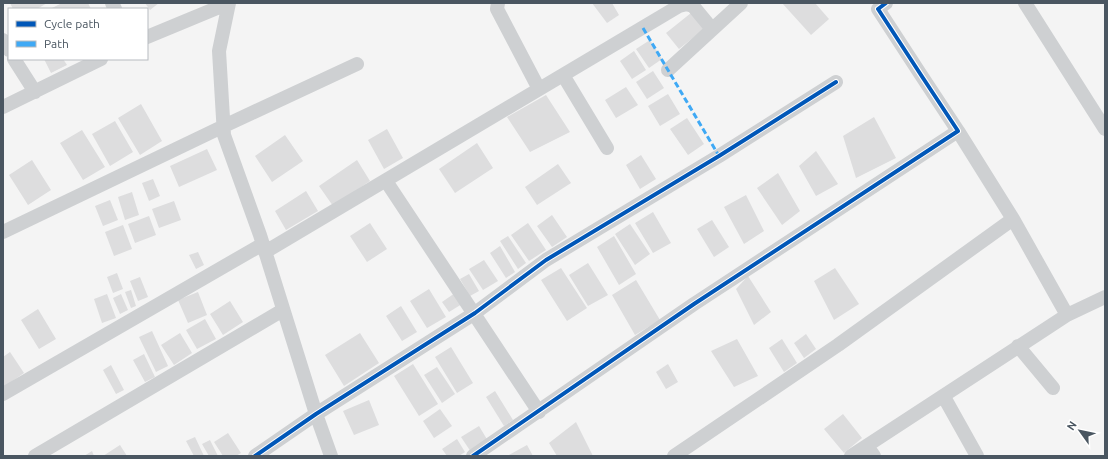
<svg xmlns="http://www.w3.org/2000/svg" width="1108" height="459" font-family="Ubuntu,sans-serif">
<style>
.building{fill:#ddddde}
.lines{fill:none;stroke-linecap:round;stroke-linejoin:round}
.street{stroke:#ced0d2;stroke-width:14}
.quiet{stroke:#3fa9f5;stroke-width:3;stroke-dasharray:6 3;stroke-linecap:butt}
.cycleway-casing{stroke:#fff;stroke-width:6}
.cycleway{stroke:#0057b8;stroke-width:4}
</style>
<rect width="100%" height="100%" fill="#f4f4f4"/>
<path class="building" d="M10,3h37l-10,6h-24z
M62,3h26l3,6h-41z
M145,3h14l-9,7z
M592,3h20l7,12 -12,8z
M782,3h33l14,16 -18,16z
M691,13l13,16 -25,20 -13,-16z
M650,40l12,19 -13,9 -13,-19z
M634,51l12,19 -14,9 -12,-18z
M44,59h19l4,6 -16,8z
M653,71l11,17 -17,11 -11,-17z
M626,87l12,18 -22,13 -11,-18z
M668,94l12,20 -20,12 -12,-20z
M546,95l24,37 -40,20 -23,-35z
M141,104l21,37 -22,14 -22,-37z
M874,117l22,41 -40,20 -13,-42z
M687,118l17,26 -16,11 -18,-26z
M115,121l18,31 -23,14 -18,-32z
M387,129l16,29 -19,11 -16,-29z
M82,130l23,37 -22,13 -23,-37z
M285,135l18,26 -31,21 -17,-26z
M477,143l16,25 -38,25 -16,-24z
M207,149l10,21 -38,17 -9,-21z
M816,151l22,33 -22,12 -17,-30z
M641,155l15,24 -16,10 -14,-24z
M32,160l19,30 -23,15 -19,-30z
M357,160l13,21 -37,25 -14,-20z
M558,164l13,19 -34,22 -12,-18z
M778,173l22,38 -18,14 -25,-37z
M153,179l7,17 -11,5 -7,-18z
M306,191l12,20 -32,19 -11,-19z
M132,192l7,23 -14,5 -7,-23z
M746,195l18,36 -20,13 -20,-37z
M110,200l8,20 -15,6 -8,-20z
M174,201l7,19 -22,8 -7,-19z
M653,212l18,31 -18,10 -18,-30z
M552,215l15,22 -15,10 -15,-21z
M149,216l7,19 -21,8 -7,-19z
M712,220l17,27 -15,10 -17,-28z
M370,223l17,26 -20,13 -17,-26z
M528,223l18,27 -17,11 -18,-26z
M630,224l20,30 -15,11 -20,-31z
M123,225l9,24 -18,7 -9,-24z
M508,236l18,27 -8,6 -18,-28z
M614,236l22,38 -17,11 -22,-38z
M500,246l15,26 -9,6 -16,-25z
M198,252l6,13 -8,4 -7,-14z
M484,260l14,21 -15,9 -14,-21z
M588,263l20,32 -20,11 -19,-31z
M561,268l26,40 -20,13 -26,-41z
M835,268l24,36 -25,16 -20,-39z
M117,273l6,16 -10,4 -6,-16z
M469,274l10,17 -9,5 -10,-17z
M748,276l23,36 -17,13 -18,-36z
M140,277l8,20 -10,4 -8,-20z
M636,280l24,40 -25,15 -23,-40z
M429,289l17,28 -19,11 -17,-27z
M131,290l5,16 -5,2 -6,-16z
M198,292l9,23 -19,8 -10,-23z
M455,293l7,11 -13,8 -7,-10z
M107,294l9,24 -14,5 -8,-24z
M121,294l7,16 -8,4 -7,-16z
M230,301l13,21 -20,13 -13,-21z
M401,306l16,26 -15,9 -16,-25z
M38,309l18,30 -17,10 -18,-29z
M205,319l11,20 -19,10 -11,-19z
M152,331l16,35 -12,6 -17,-35z
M180,333l12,20 -18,12 -13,-20z
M360,333l19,30 -35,23 -19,-31z
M806,334l10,15 -12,9 -10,-15z
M737,339l21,37 -24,11 -23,-36z
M782,339l15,24 -13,9 -15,-24z
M451,347l22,36 -16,10 -22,-36z
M10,352l14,21 -20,14 -1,-30z
M144,354l11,23 -10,5 -12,-22z
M413,364l25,40 -19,12 -25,-40z
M668,364l10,18 -12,7 -10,-17z
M111,365l13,25 -8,4 -13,-24z
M437,367l18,27 -13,9 -18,-28z
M495,391l18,29 -9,6 -18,-29z
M369,400l10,25 -25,10 -11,-24z
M440,409l12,17 -18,12 -11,-17z
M843,414l19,24 -18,15 -20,-24z
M576,422l17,34h-36l-8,-13z
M479,426l9,15 -17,11 -10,-15z
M228,433l13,20 -5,3h-13l-9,-14z
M195,437l9,19h-10l-8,-15z
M457,439l8,13 -6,4h-12l-5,-7z
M210,440l8,16h-9l-7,-12z
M120,445l7,11h-24z
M527,445l6,11h-26z
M92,451l2,5h-10z"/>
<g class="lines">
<path class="street" d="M112,3l3,6
M229,3l-10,48 5,84 36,100 56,179 15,42
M498,3l-1,6 42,80
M1025,3l80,126
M147,37l82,-34
M3,40l6,10
M14,59l21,33
M668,70l73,-67
M563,75l44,73
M3,107l98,-48
M958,131l55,88 54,96
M386,181l153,231
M3,232l221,-106 133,-62
M265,252l414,-246 8,-2 6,2 19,23
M1018,346l35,42
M3,394l260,-150
M944,397l33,59
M867,446l7,10
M35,456l248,-146
M255,456l61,-42 159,-101 71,-53 173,-104 117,-74
M473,456l221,-152 264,-173 -37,-56 -43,-66 8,-6
M674,456l164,-111 175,-126
M851,456l216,-141 38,-18"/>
<path class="quiet" d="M643,28l76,128"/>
<defs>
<path id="cycleway" d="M255,456l61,-42 159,-101 71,-53 173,-104 117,-74
M473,456l221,-152 264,-173 -37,-56 -43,-66 8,-6"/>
</defs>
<use href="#cycleway" class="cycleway-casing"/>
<use href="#cycleway" class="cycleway"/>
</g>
<rect width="1108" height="459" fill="none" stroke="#4a5661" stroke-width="8"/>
<rect x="8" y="8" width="140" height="52" fill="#ffffff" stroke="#b7bbc0"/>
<rect x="16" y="21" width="20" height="6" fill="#0057b8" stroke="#b7bbc0"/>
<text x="44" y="28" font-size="12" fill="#4a5661">Cycle path</text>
<rect x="16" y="41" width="20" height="6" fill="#3fa9f5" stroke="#b7bbc0"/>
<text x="44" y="48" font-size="12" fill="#4a5661">Path</text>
<g transform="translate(1080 431) rotate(303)" stroke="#ffffff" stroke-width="3" paint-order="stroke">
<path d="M0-3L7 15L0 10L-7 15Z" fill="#4a5661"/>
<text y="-6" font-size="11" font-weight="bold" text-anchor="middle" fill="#4a5661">N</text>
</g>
</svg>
